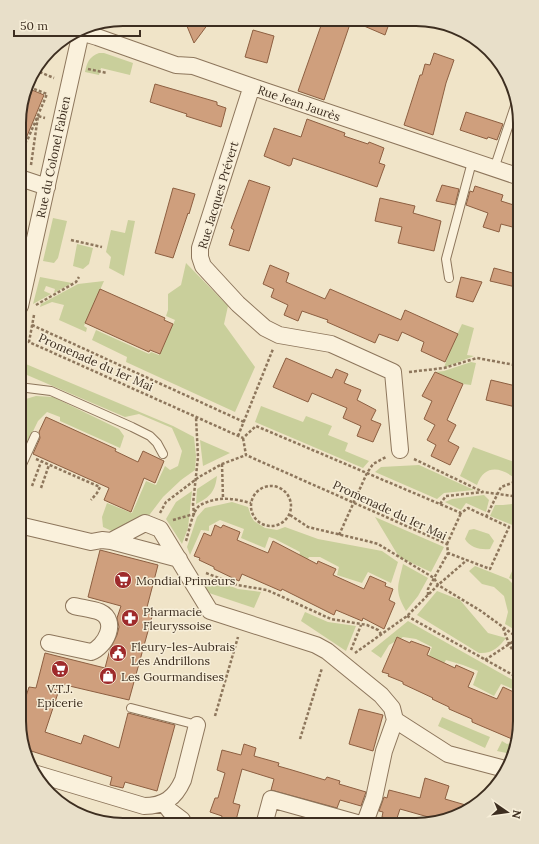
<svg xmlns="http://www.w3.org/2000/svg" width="539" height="844" font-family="Lora,serif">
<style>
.green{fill:#c9cf9b}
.building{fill:#cf9f7d;stroke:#8d5f41}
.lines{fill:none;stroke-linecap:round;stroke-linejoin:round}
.lane-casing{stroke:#8d765c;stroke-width:10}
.street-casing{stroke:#8d765c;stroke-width:18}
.path{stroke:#8d765c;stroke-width:2.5;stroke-dasharray:3 2;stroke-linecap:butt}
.lane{stroke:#faf1dc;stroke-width:8}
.street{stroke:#faf1dc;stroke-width:16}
.labels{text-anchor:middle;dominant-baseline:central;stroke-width:3;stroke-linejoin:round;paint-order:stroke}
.street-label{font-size:12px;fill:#3d2e20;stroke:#f7eed8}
.poi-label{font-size:12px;fill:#3d2e20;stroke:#f7eed8;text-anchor:start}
.rim{fill:none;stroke:#3d2e20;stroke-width:2}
</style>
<rect width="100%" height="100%" fill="#f0e4c8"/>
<path class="green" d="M99,53h5l29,10 -3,12 -29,-7 -2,7 -14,-3c2,-10 4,-15 14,-19z
M53,218l14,3 -9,37 -4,5 -11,-2z
M128,220l7,1 -11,55 -15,-8 2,-11 -5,-5 5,-22 14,3z
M77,244l16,4 -4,16 -6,5 -10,-3z
M186,263l42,43 -4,18 31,43 -20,45 -109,-50 1,-5 -35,-17 4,-10 53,24 2,-2 8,3 16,-35 -9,-4 2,-6v-16l13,-9z
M40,277l32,6 -18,10 1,-4 -9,-3 -2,5 7,3 -18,10z
M104,281l-20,45 3,2 -1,4 -27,-12 5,-15 -12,-3 -12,5 1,-3 37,-20z
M462,324l12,4 -7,27 7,1 -30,12 5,-16z
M21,362l152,64 21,11 2,19 -1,14 -14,10 -18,17 -16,21 -33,14 -11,-5 -1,-10 5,-14 25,10 14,-32 10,4 9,-19 5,4 8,-4 4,-15 -10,-23 -33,-14 -14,3 -105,-45z
M471,362l5,1 -5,22 -8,-1 -28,-12 9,-1z
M36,396l17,1 66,32 5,7 -4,12 -60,-27v-4l-13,-5 -9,9 -19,39v-59z
M261,406l42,16 3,-6 26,10 -4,9 20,8 -3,8 24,10 -6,7 -108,-46z
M200,440l30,13 -27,13z
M473,447l47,17v14l-4,1c-14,-11 -31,-16 -39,6l-17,-9z
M419,465l55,25 -30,3 -7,6 -62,-27 6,-5z
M217,476c-2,16 -7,21 -21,28l1,-15z
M192,491l-4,37 -6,16 -16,-25 10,-17z
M484,495l5,5 -3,12 -20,-9 -5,7 -16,-8 7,-3z
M232,502l16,5 3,9 3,5 11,7 12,2 8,-3 33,12 64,12 16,11 -7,21 -23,-11 -6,11 -25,-8 2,-8 -19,-10h-11l-4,8 -7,-2 2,-11 -25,-13 -6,-2 -4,11 -24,-10 3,-9 -24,-9 -11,6v5l-8,-1 -11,25 -3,-8 10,-30 8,-9z
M520,503v25l-30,-12 5,-11h8z
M375,517l69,30 -13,25 -32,-15z
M474,529l15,5 5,7 -4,8c-9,1 -20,-1 -25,-10l4,-9z
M520,553v30l-11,-5z
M403,564l25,14 -10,18 -12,15c-12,-21 -8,-24 -3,-47z
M475,566l33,13 7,7 5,1v46l-15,-9 3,-12 -4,-16 -10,-9 -12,-3 -13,-13z
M210,578l28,11 23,3 -7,16 -45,-15 -4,-6z
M437,591l23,9 28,33 18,5c-7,9 -14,16 -27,15l-62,-38z
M305,612l23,10 28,4 -10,25 -45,-30z
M408,621l112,63v8l-19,-8 -7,12 -21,-11 5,-14 -15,-6 -17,-5 -4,7 -15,-7 5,-13 -16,-8 -13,-2 -14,8 -8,13 -10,-7z
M442,717l48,20 -5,11 -47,-22z
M502,741l5,3 8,-2 -4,12 -14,-3z"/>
<path class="building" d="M184,19l27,1 -17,23z
M323,20h15l12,4 -26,76 -26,-9z
M350,20l31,1h9l-5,14z
M253,30l21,6 -7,27 -22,-6z
M434,53l20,7 -8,23 -13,52 -29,-10 16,-50h2l3,-11 5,1z
M155,84l62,18v3l9,3 -5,19 -35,-11 1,-2 -37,-12z
M27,88l17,7 -24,58v-43z
M466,112l37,12 -6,16 -9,-3 -1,2 -27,-9z
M307,119l38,14 -1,3 24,8 1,-2 15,6 -5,15 6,2 -8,22 -84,-29 -2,7 -2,1 -25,-10 10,-28 27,9z
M249,180l21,7 -21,64 -20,-6 5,-15 -3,-2z
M442,185l17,4 -4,16 -19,-4z
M475,186l28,9 -2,6 19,6v22l-19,-5 -2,8 -16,-5 5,-14 -22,-8 4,-14 3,1z
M173,188l22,6 -6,20 -1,-1 -15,45 -18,-5z
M380,198l35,8 -2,7 28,8 -7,30 -36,-8 4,-16 -27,-6z
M270,265l19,8 -3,9 39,17 5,-10 71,31 4,-10 53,24 -13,28 -24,-11 3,-9 -22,-10 -4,9 -19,-7 -4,9 -48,-21 1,-2 -26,-9 -4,10 -14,-6 4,-10 -17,-8 3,-8 -11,-5z
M494,268l26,7v13l-30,-7z
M461,277l21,5 -9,20 -17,-5z
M100,289l65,29 -1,2 9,4 -13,30 -10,-4 -1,2 -64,-29z
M286,358l46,20 4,-9 12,5 -4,9 17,7 -4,10 19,10 -5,10 10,4 -8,18 -16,-6 4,-10 -18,-8 4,-10 -35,-15 -4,9 -35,-15z
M435,372l28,12 -16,36 9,5 -8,16 11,6 -9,18 -19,-9 5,-11 -9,-5 8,-15 -11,-6 8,-18 -10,-5z
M491,380l29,7v21l-34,-8z
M46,417l70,32 -1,2 23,11 5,-11 21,10 -9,22 -11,-5 -13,34 -27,-12 5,-12 -76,-34 7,-16 -1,-6z
M215,525l6,3 2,-3 17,7 -3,8 31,13 5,-12 44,23 1,-3 18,8 -3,6 31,14 6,-13 16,7 -1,3 8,3 -4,11 6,3 -11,26 -21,-11 -1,3 -26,-11 -2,5 -52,-26 -1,2 -39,-17 -3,7 -25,-12v-2l-15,-7 1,-2 -6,-2 10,-23 7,3z
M100,550l58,15 -12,46 7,2 -24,87 -68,-16 -16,48 36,12 3,-9 35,13 9,-35 47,12 -18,66 -32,-9 -2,6 -13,-3 2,-8 -87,-28 -6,-31 10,-31 7,1 9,-35 60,15 5,-19 7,-14 2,-8 -2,-9 4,-12 -33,-9z
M397,637l13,6 1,-2 19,7 -3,7 28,13 1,-3 18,8 -6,14 29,12 6,-12 17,8v33l-4,10 -3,-2 -1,3 -40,-17v-3l-23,-10v-2l-17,-8 1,-1 -30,-14v-2l-15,-6 1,-2 -7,-2z
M359,709l24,6 -10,36 -24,-7z
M244,744l12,4 -2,8 25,7 -1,3 14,4 33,10 2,-3 13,4 -1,3 27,8 -5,14 -21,-6 -3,8 -66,-18 3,-11 -32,-10 -9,34 7,2 -5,19h-15l2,-8 -12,-4 5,-14h3l7,-25 -8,-3 5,-20 19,5z
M425,778l24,8 -4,13 24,7 -13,11 -17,3 -39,-11 -4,12 -14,-4 1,-5 -4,-1 5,-14 3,1 2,-8 31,8z
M305,818l23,7h-25z"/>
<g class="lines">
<defs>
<path id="lane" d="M494,169l22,-66
M449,278l-3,-19 26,-97
M19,387l32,4 81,36 18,9 7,7 6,11
M19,471l16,-35
M131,708l66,17"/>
<path id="street" d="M77,31l20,6 79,28 17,1 60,21 267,90
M253,87l-4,8 -49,153v9l3,9 35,38 27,24 14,7 52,9 62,28 7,78
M20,178l27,9
M20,306l57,-256 2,-9 -1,-11
M19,525l72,17 11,-2 9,1 68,18
M111,541l34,-18 15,6 50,82 106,34 11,6 54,44 11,13 3,12 53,34 57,15
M49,643l42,9c14,-5 28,-31 9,-40 -8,-3 -18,-4 -26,-6
M37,774l107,32c20,0 31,-8 39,-26l14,-55
M164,803l6,8 12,9 2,4
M264,825l7,-26 93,26
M364,825l10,-27 10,-47 11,-31"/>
</defs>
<use href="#lane" class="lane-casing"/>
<use href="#street" class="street-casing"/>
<path class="path" d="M88,69l19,4
M35,70l19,8
M20,145l7,-4 20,-47 -18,-7 7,-17
M31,165l7,-49 7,2
M71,240l31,7
M36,305l40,-23 3,-5
M34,315l-5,27 214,96 13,-12 205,87 7,-5 41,19 -19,42 -42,-16 -1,-9 -201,-89 -3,-17
M32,325l212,97
M409,372l35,-4 33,-10 43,8
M238,436l35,-87
M36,459l64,28 -3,6 -6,7
M414,459l69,33
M222,464l1,34
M251 506a20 20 0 1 1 40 0a20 20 0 1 1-40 0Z
M32,486l9,-24
M41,488l8,-23
M440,504l6,-8 37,-4 37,5
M160,513l6,-11 33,-25 23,-13 24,-9
M290,515l18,12 63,15 7,2 56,34 4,7 43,26 37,27
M486,517l15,-30 19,-7
M173,520l21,-6 -1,-10 5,-47 -2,-40
M339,535l28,-62 6,-9 13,-7
M186,541c3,-9 6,-29 13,-35 2,-2 4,-2 6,-3 16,-7 30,-4 46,0
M447,544l14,-31
M206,573l31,12 30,5 64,29 36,6 11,5 3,4
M428,595v-6l20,-36
M407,616l113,63
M503,628l6,16 11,19
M351,650l10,-25
M355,653l52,-37 31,-31 29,-25
M485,660l35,-23
M215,716l23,-79
M300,739l22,-71"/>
<use href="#lane" class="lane"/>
<use href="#street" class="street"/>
</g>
<defs>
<symbol id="supermarket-disc" viewBox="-11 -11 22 22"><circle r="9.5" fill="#9e2a2b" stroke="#f7eed8"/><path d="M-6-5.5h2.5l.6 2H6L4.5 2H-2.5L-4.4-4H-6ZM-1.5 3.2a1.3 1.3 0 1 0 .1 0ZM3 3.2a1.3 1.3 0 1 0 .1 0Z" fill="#fff"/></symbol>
<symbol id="pharmacy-disc" viewBox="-11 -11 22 22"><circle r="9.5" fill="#9e2a2b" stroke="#f7eed8"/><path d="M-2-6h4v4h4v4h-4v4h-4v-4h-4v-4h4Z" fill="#fff"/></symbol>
<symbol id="civic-disc" viewBox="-11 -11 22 22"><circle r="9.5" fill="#9e2a2b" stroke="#f7eed8"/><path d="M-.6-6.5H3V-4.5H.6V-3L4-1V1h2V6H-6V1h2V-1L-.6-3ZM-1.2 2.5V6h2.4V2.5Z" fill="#fff"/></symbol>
<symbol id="shop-disc" viewBox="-11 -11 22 22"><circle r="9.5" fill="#9e2a2b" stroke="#f7eed8"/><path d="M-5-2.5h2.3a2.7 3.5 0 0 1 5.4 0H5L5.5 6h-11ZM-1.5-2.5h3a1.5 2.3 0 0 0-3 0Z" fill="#fff"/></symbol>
</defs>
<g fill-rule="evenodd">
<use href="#supermarket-disc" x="113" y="570" width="20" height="20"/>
<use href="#pharmacy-disc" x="120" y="608" width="20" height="20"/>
<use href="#civic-disc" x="108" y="643" width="20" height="20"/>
<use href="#supermarket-disc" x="50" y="659" width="20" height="20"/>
<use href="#shop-disc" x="98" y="666" width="20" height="20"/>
</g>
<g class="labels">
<g class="street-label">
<text transform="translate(299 103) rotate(19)">Rue Jean Jaurès</text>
<text transform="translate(53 157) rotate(-78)">Rue du Colonel Fabien</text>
<text transform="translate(218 195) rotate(-73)">Rue Jacques Prévert</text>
<text transform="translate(96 362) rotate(24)">Promenade du 1er Mai</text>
<text transform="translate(390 510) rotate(25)">Promenade du 1er Mai</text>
</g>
<g class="poi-label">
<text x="136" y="580">Mondial Primeurs</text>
<text x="143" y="611">Pharmacie<tspan x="143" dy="14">Fleuryssoise</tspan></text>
<text x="131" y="646">Fleury-les-Aubrais<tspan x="131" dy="14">Les Andrillons</tspan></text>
<text x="121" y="676">Les Gourmandises</text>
<text x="60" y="688" text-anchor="middle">V.T.J.<tspan x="60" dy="14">Epicerie</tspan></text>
</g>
</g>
<path d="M0 0H539V844H0ZM123 26H416A97 97 0 0 1 513 123V721A97 97 0 0 1 416 818H123A97 97 0 0 1 26 721V123A97 97 0 0 1 123 26Z" fill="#e8dfc9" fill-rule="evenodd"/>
<path class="rim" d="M123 26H416A97 97 0 0 1 513 123V721A97 97 0 0 1 416 818H123A97 97 0 0 1 26 721V123A97 97 0 0 1 123 26Z"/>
<g transform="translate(507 812) rotate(103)" stroke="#f7eed8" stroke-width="3" paint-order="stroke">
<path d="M0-3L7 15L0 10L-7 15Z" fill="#3d2e20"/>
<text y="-6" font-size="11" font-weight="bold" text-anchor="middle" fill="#3d2e20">N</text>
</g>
<path d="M14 30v6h126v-6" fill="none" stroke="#3d2e20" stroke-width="2"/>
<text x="20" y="30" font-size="12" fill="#3d2e20" stroke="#f7eed8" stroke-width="3" paint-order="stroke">50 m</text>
</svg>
